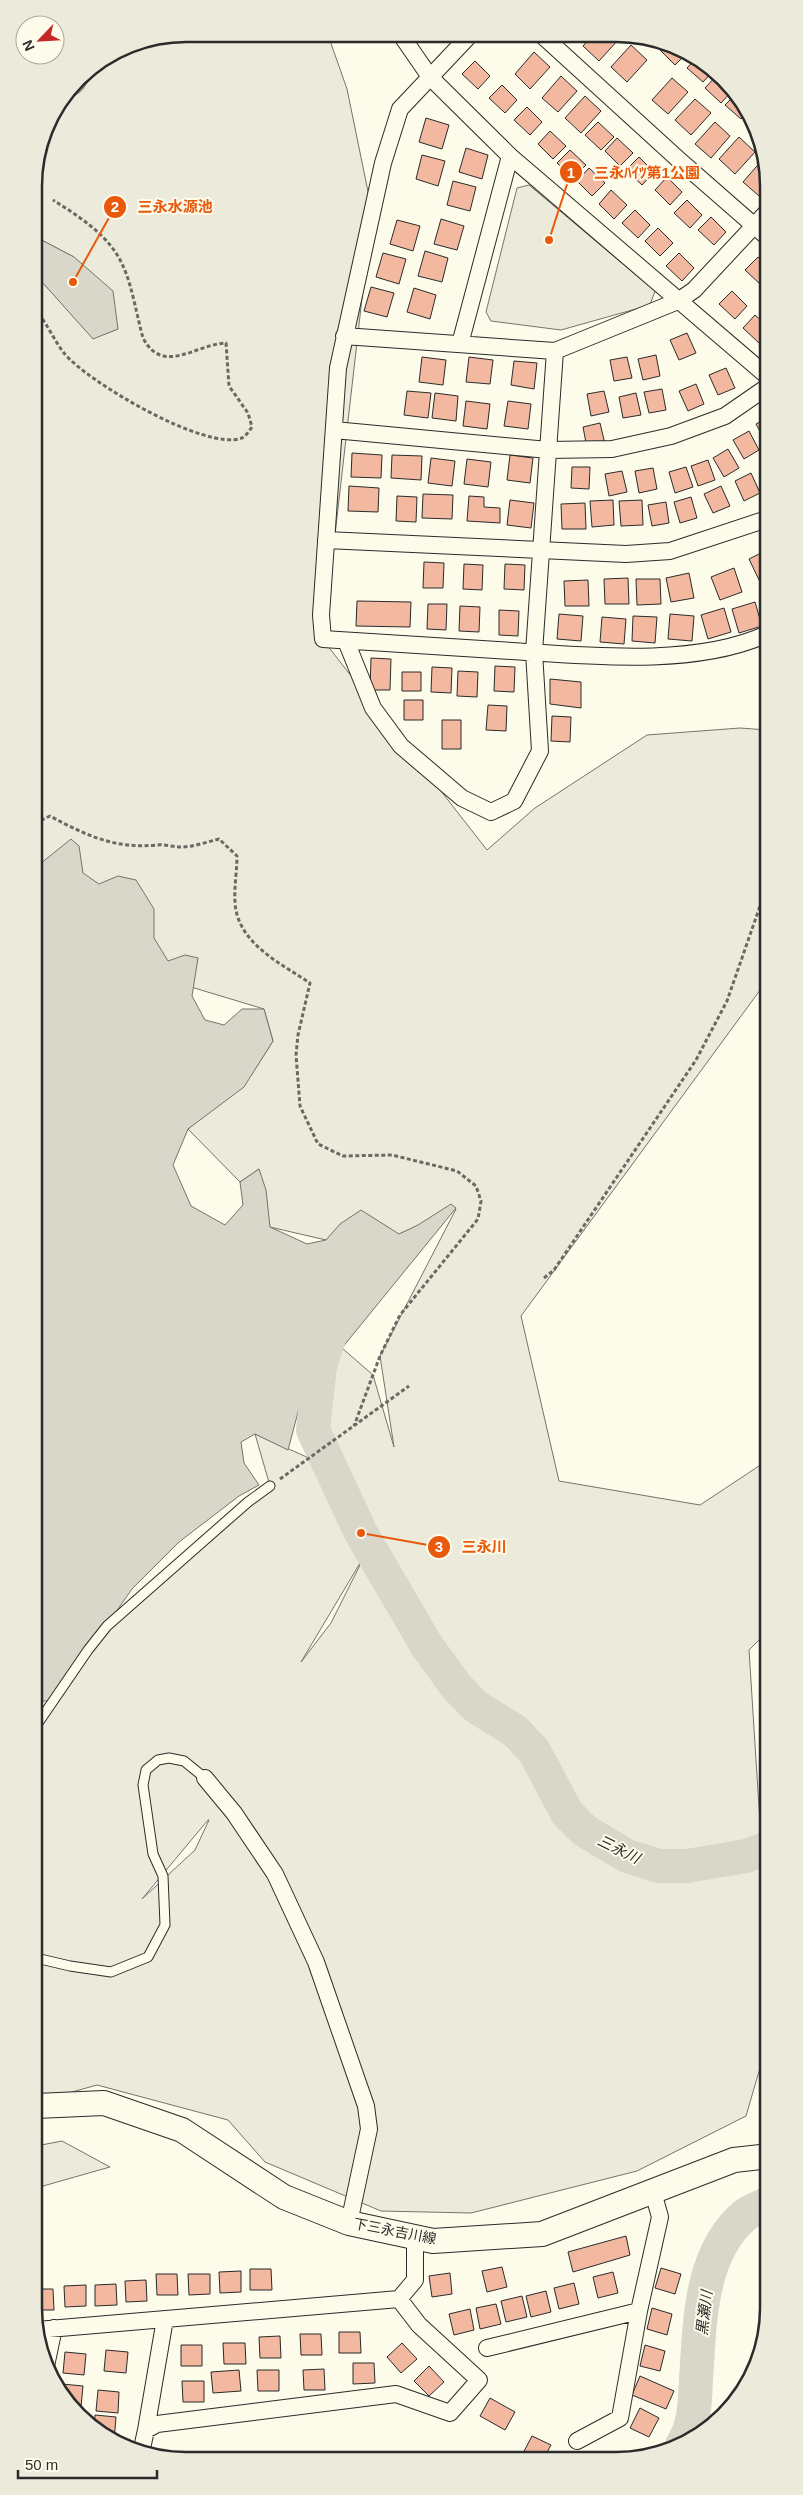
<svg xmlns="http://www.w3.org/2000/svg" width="803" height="2495" font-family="Arial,'Noto Sans JP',sans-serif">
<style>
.green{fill:#ecebdb;stroke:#74746e;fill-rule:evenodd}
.water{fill:#d8d7c9;stroke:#74746e}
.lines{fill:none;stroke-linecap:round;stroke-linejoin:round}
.river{stroke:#d8d7c9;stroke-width:34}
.building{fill:#f2b8a0;stroke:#2b2b2b}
.lane-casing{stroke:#2b2b2b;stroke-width:11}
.street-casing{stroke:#2b2b2b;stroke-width:18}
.secondary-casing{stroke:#2b2b2b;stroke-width:26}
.path{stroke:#6a6964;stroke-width:3;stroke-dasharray:4 2.5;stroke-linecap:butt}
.lane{stroke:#fdfbea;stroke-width:9}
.street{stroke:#fdfbea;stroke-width:16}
.secondary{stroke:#fdfbea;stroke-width:24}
.labels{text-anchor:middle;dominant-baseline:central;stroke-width:4;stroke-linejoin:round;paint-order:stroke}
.street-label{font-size:14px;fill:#2b2b2b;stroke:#fdfbea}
.water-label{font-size:15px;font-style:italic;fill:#2b2b2b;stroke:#fdfbea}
.rim{fill:none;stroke:#2b2b2b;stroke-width:2.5}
.leader{fill:none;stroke:#e8590c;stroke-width:2}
.callout-dot{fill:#e8590c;stroke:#fdfbea;stroke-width:2}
.mark-label{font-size:15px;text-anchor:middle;font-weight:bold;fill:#fff}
.callout-label{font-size:15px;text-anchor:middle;font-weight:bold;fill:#e8590c;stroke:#fdfbea;stroke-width:4;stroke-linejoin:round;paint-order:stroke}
</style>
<rect width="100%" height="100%" fill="#fdfbea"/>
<path class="green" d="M186,34l142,1 19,54 25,122 -49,429 164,210 48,-42 112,-73 93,-7 27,2 -1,252 -245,334 38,165 141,24 68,-45v171l-19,19 19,298 1,89 -23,79 -109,55 -166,42 -90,-2 -116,-49 -37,-42 -131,-35 -61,17v-388l9,-1 43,-63 160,-148 22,-16 -15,-52 54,24 33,-110 31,27 21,72 -14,-91 76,-147 -57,25 -73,6 -56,-13 -11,-58 -19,13 -52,-53 62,-52 23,-36 -9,-32 -229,-69 -1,-667 59,65 25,-9 -44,-72 -40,-21v-60l11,-48 13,-19 24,-19 17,-25 29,-20zM366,1553l-35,70 -30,39zM209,1820l-14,30 -53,49 66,-79z
M529,185l126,106 -5,14 -89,25 -70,-9 -5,-9 31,-124z
M62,2141l48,26 -74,21v-42z"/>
<path class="water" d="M99,65l-17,25 -24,19 21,-31z
M34,236l40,21 39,34 5,38 -25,10 -59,-66z
M71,839l8,7 4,27 16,11 19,-8 18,4 18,29v29l14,23 17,-6 13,3 -6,38 13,24 19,5 18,-16h22l9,32 -29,46 -56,42 -15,36 18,41 34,19 18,-20 -3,-23 19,-13 7,21 4,37 37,17 19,-4 14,-16 21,-14 38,24 19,-9 33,-21 5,4 -154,189 -14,53 -33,-16 -14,8 3,21 15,22 -20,11 -60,46 -47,47 -78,111 -18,2 -1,-834z"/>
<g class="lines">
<path class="river" d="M331,1332l-11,34 -7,64 48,103 66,113 29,40 19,20 40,25 19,20 33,62 18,18 42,25 32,10h28l59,-10 22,-8
M682,2445c13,-20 13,-43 14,-66 4,-55 3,-125 49,-164 7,-5 16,-8 24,-12"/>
</g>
<path class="building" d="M592,36l24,1 3,2 -20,22 -16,-15z
M666,44l22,8 -13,13 -15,-15z
M631,45l16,15 -20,22 -16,-15z
M534,52l16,15 -20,22 -15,-15z
M697,57l17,13 -11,12 -16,-14z
M475,61l15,15 -12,13 -16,-15z
M718,74l15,16 -12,13 -16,-15z
M561,76l16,15 -19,21 -16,-14z
M672,78l16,14 -20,22 -16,-14z
M502,85l15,15 -12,13 -16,-15z
M736,94l12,17 -7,8 -16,-14z
M585,96l16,15 -20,22 -16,-15z
M695,99l16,14 -20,22 -16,-15z
M527,107l15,15 -12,13 -16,-15z
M426,118l23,7 -7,24 -23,-7z
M598,122l16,15 -13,13 -16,-15z
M715,122l15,14 -19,22 -16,-14z
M550,131l16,15 -13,13 -15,-15z
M739,137l16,15 -20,22 -16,-15z
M617,138l16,15 -13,13 -15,-15z
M466,148l22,7 -6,24 -23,-7z
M570,150l16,15 -13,13 -16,-15z
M422,155l23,6 -7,25 -22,-7z
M639,157l15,15 -12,13 -16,-15z
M763,159l3,4v25l-7,8 -16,-14z
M589,168l16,15 -13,13 -15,-15z
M667,177l15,15 -12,13 -15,-15z
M453,181l23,6 -6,24 -23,-6z
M611,190l16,15 -13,14 -15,-15z
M687,200l15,15 -12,13 -16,-15z
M635,210l15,15 -12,13 -16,-15z
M711,217l15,15 -12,13 -16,-15z
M441,219l23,7 -7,24 -23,-6z
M397,220l23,6 -7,25 -23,-7z
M658,228l15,15 -13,13 -15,-15z
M425,251l23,7 -6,24 -24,-6z
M383,253l23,6 -7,25 -23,-7z
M679,253l15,15 -12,13 -16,-15z
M758,257l9,8v15l-6,5 -16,-15z
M371,287l23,6 -7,24 -23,-6z
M414,288l22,7 -6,24 -23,-7z
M732,291l15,15 -12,13 -16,-15z
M755,315l12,11v9l-8,8 -16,-15z
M687,333l9,20 -17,7 -9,-20z
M656,355l4,21 -17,4 -5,-21z
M422,357l24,3 -3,25 -24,-3z
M469,357l24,3 -3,24 -24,-2z
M627,357l5,21 -18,3 -4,-21z
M514,361l23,2 -3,26 -23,-4z
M726,368l9,20 -17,7 -9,-20z
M696,384l8,20 -16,7 -9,-20z
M662,389l4,21 -17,3 -5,-21z
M407,391l24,2 -3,25 -24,-3z
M604,391l5,21 -18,4 -4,-22z
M435,393l23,3 -2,25 -24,-3z
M636,393l5,22 -18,3 -4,-21z
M466,401l24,3 -3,25 -24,-3z
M508,401l23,3 -3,25 -24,-3z
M767,418v25h-1l-10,-19z
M600,423l5,21 -18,4 -4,-21z
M749,431l10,19 -15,9 -11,-19z
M728,449l11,19 -15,9 -11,-19z
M352,453l30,2 -1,23 -30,-1z
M392,455l30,1 -1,24 -30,-2z
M510,455l23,3 -3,25 -23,-3z
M431,458l24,3 -3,25 -24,-3z
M467,459l24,3 -3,25 -24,-3z
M708,460l7,20 -17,6 -7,-20z
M572,467h18l-1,22 -18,-1z
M686,467l7,20 -18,6 -6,-21z
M653,468l4,21 -18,4 -4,-22z
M622,471l5,21 -18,4 -4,-22z
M751,473l9,20 -16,8 -9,-20z
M349,486l30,2 -1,24 -30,-1z
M721,486l9,20 -17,7 -9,-19z
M423,494l30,1 -1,24 -30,-1z
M397,496l20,1 -1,25 -20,-1z
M469,496l15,1v10l16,1v15l-33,-2z
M691,497l6,21 -17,5 -6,-21z
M510,500l24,3 -3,25 -24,-3z
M613,500l1,25 -22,2 -2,-26z
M642,500l1,25 -22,1 -2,-25z
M666,502l3,21 -17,3 -4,-21z
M585,503l1,26h-24l-1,-25z
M767,550v28l-7,4 -11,-23z
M424,562l20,1 -1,25h-20z
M464,564l19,1 -1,25 -19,-1z
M505,564l20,1 -1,25 -20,-1z
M734,568l8,24 -22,8 -9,-23z
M689,573l5,25 -23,4 -5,-24z
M628,578l1,26h-24l-1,-25z
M636,579h24l1,25 -24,1z
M588,580l1,26h-24l-1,-25z
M357,601l54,1 -1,25 -54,-1z
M755,602l7,24 -23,7 -7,-24z
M428,604h19l-1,26 -19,-1z
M460,606l20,1 -1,25 -20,-1z
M724,608l7,24 -23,7 -7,-24z
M499,610l20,1 -1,25 -19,-1z
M559,614l24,2 -2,25 -24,-2z
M670,614l24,2 -2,25 -24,-2z
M633,616l24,1 -2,26 -23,-2z
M602,617l24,2 -2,25 -24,-2z
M371,658l20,1 -1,31h-20z
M495,666l20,1 -1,25 -20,-1z
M432,667l20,1 -1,25 -20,-1z
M458,671l20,1 -1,25 -20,-1z
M402,672h19v19h-19z
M550,679l31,3v26l-31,-4z
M404,700h19v20h-19z
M488,705l19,1 -1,25 -20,-1z
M552,716l19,1 -1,25 -19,-1z
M442,720h19v29h-19z
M626,2236l4,19 -57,17 -5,-20z
M502,2267l5,20 -20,5 -5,-21z
M661,2268l20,6 -6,20 -20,-6z
M250,2269h21l1,21h-22z
M241,2271v21l-21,1 -1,-21z
M613,2272l5,21 -20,5 -5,-21z
M450,2273l2,21 -20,3 -3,-21z
M156,2274h21l1,21h-21z
M188,2274h22v20l-21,1z
M146,2280l1,21 -21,1 -1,-21z
M574,2283l5,21 -20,5 -5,-21z
M116,2284l1,21 -22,1v-21z
M86,2285v21l-21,1 -1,-21z
M37,2289h16l1,21h-17z
M546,2291l5,21 -20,5 -5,-21z
M522,2296l5,21 -21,5 -5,-21z
M496,2304l5,20 -21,5 -4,-21z
M652,2308l20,6 -5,21 -20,-6z
M470,2309l4,21 -20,5 -5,-21z
M339,2332h21l1,21h-22z
M300,2334h21l1,21h-21z
M280,2336l1,22h-21l-1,-21z
M223,2343h22l1,21h-22z
M402,2343l15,16 -16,14 -14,-16z
M181,2345h21v21h-21z
M645,2345l20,6 -5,20 -20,-5z
M106,2350l22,2 -2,21 -22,-2z
M65,2352l21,2 -2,21 -21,-2z
M353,2363h21l1,20 -22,1z
M429,2366l15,16 -15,14 -15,-15z
M324,2369l1,21h-21l-1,-20z
M239,2370l2,21 -28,2 -2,-21z
M257,2370h22v21h-21z
M640,2376l34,15 -8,18 -34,-14z
M182,2381h22v21h-21z
M62,2384l21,2 -2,21 -10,-1 -10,-13z
M98,2390l21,2 -1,21 -22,-2z
M490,2398l25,14 -10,18 -25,-14z
M640,2408l19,10 -10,19 -19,-9z
M95,2415l21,2 -2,25 -20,-14z
M532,2436l19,9 -7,13h-15l-7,-3z"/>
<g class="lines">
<defs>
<path id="lane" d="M36,1726l52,-76 19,-24 141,-124 22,-16
M36,1958l34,8 41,6 37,-15 17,-32 -2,-49 -10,-22 -10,-69 3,-15 12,-10 11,-2 15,3 21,17"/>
<path id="street" d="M401,35l29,42 80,79 257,220
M469,36l-69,73 -17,54 -45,205 -17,247 2,24c63,4 126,8 189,12 76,5 184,16 255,-17
M543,36l136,124 87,76
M344,336l211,15 123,-50 16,-11 72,-77
M460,344l50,-188
M334,430l214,20 64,-1 59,-13 54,-20 42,-29
M326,540l300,14 44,-3 97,-32
M346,641l27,67 28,38 61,52 29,14 23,-11 26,-50 -6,-99 21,-301
M205,1778l29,35 41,61 41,88 50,144 3,23 -20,94
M37,2330l362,-31 16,-19v-43
M487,2348l152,-37
M46,2366l8,-38
M146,2430l19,-111
M577,2441l43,-23 19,-107 21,-94 -7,-25
M141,2453l5,-23 11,-6 239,-30 54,19 29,-33 -60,-55 -20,-26"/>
<path id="secondary" d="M36,2106l68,-3 78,27 102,67 65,26 84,18 109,-7 192,-74 35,-4"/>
</defs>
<use href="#lane" class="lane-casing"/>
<use href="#street" class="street-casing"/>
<use href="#secondary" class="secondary-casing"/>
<path class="path" d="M34,309c13,13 19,30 30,44 22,28 142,99 178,85 4,-2 7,-7 10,-11l-4,-14 -19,-27 -3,-43c-30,1 -63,33 -83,-5 -6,-21 -11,-53 -20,-72 -13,-30 -43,-49 -70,-66
M35,823l15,-7c37,20 65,33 107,29 8,-1 16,2 24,2 12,0 26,-5 38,-8l18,17c0,15 -3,31 -2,46 2,41 45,61 75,81l-12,52 -2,20 4,51 18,38 25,12 49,-1 65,16 19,15 5,15 -3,18 -78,96 -20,41 -26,70
M544,1278l10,-8 142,-210 31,-59 40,-115
M280,1479l129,-93"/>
<use href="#lane" class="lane"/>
<use href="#street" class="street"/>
<use href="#secondary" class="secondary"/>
</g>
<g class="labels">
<g class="street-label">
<text transform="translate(395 2231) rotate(11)">下三永吉川線</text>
</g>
<g class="water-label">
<text transform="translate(619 1849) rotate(26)">三永川</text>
<text transform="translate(704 2313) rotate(-83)">黒瀬川</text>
</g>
</g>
<path d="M0 0H803V2495H0ZM186 42H616A144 144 0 0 1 760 186V2308A144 144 0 0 1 616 2452H186A144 144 0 0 1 42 2308V186A144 144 0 0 1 186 42Z" fill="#eceadb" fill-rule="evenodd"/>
<path class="rim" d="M186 42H616A144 144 0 0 1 760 186V2308A144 144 0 0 1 616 2452H186A144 144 0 0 1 42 2308V186A144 144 0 0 1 186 42Z"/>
<path class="leader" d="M549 240L571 172M73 282L115 207M361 1533L439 1547"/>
<g class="callout-dot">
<circle cx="549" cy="240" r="5"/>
<circle cx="73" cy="282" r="5"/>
<circle cx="361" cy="1533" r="5"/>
<circle cx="571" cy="172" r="12"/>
<circle cx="115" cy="207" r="12"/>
<circle cx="439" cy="1547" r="12"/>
</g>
<g class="mark-label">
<text x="571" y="178">1</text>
<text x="115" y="212">2</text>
<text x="439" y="1552">3</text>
</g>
<g class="callout-label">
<text x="647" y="178">三永ﾊｲﾂ第1公園</text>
<text x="175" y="212">三永水源池</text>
<text x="484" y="1552">三永川</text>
</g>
<g transform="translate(40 40) rotate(245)"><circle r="24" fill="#fdfbea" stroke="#a9a89e"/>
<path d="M0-4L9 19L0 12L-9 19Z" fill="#c62828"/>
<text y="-8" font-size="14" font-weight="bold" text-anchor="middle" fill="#2b2b2b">N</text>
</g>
<path d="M18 2470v8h139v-8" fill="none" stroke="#2b2b2b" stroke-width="2.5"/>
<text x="25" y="2470" font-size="15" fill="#2b2b2b" stroke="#fdfbea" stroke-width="4" paint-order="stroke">50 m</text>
</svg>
